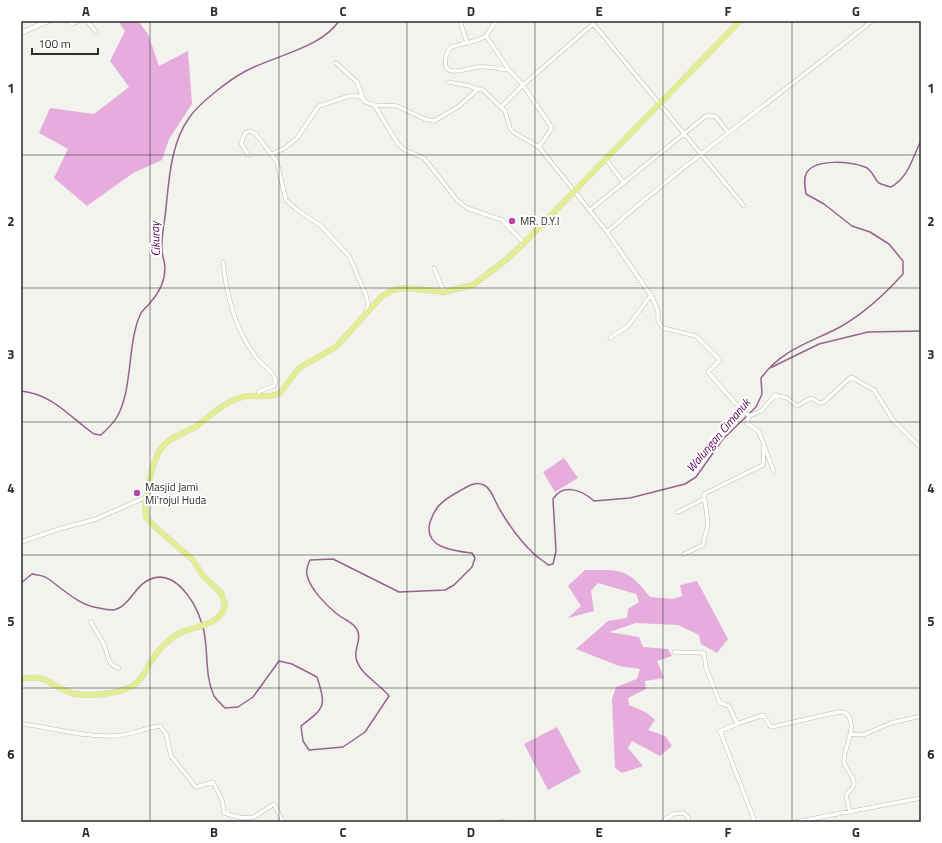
<svg xmlns="http://www.w3.org/2000/svg" width="942" height="843" font-family="'Titillium Web',sans-serif">
<style>
.green{fill:#e5acdd}
.lines{fill:none;stroke-linecap:round;stroke-linejoin:round}
.stream{stroke:#95658e;stroke-width:1.5}
.minor-casing{stroke:#babbb4;stroke-width:4.5}
.tertiary-casing{stroke:#babbb4;stroke-width:5.5}
.primary-casing{stroke:#d1d1d0;stroke-width:6}
.minor{stroke:#fff;stroke-width:3.5}
.tertiary{stroke:#fff;stroke-width:4.5}
.primary{stroke:#e3ee94;stroke-width:5.5}
.grid{fill:none;stroke:#2d2e2b;stroke-width:1;stroke-opacity:0.55}
.poi-dot{fill:#b349aa;stroke:#fff;stroke-width:1.5}
.labels{text-anchor:middle;dominant-baseline:central;stroke-width:4;stroke-linejoin:round;paint-order:stroke}
.poi-label{font-size:11px;fill:#2d2e2b;stroke:#fff;text-anchor:start}
.water-label{font-size:12px;font-style:italic;fill:#590254;stroke:#fff}
.neatline{fill:none;stroke:#2d2e2b;stroke-width:1.5}
.grid-label{font-size:13px;text-anchor:middle;font-weight:bold;fill:#2d2e2b}
</style>
<rect width="100%" height="100%" fill="#f1f3ec"/>
<path class="green" d="M118,21h20l10,13 11,32 29,-15 4,53 -23,35 -7,21 -29,13 -46,33 -33,-28 14,-29 -29,-16 11,-25 44,6 35,-27 -19,-26 15,-30z
M564,458l14,20 -23,14 -12,-20z
M585,570c36,0 42,-3 65,27l23,2 9,-3 -2,-11 17,-4 31,58 -11,14 -16,-9 -2,-9 -21,-10 -42,-2 -27,9 30,5 4,10 25,2 4,7 -15,5 7,17 -19,3 1,8 -18,9 1,7 18,8 8,7 -7,10 17,6 7,10 -12,10 -28,-15 -4,7 15,18 -21,7 -7,-5 -3,-69 4,-12 21,-8 3,-10 -21,-3 -43,-17 32,-28 19,-3 1,-9 11,-7 -3,-8 -38,-11 -7,8 3,20 -26,7 13,-12 -13,-20z
M557,727l24,45 -33,18 -24,-46z"/>
<g class="lines">
<path class="stream" d="M770,368l49,-24 49,-12 53,-1
M21,391c31,3 49,26 73,43l7,1c5,-5 12,-11 16,-18 16,-28 10,-72 23,-102 2,-5 7,-8 10,-12 8,-9 15,-22 15,-35 0,-6 -3,-12 -3,-18 -1,-15 3,-28 4,-42 3,-29 5,-65 23,-90 9,-14 40,-38 55,-46 28,-16 76,-23 95,-51
M21,583l11,-9c5,1 11,1 15,4 16,11 31,27 52,30 4,1 11,2 15,2 14,-3 20,-21 31,-28 28,-18 50,19 57,42
M203,627c6,23 1,47 11,69 3,4 7,8 11,12l13,-1 15,-10 26,-36 13,3 25,13c9,29 9,30 -16,49l2,15 6,9 34,-3 22,-15 24,-36c-10,-13 -29,-21 -33,-38 -2,-10 7,-21 0,-30 -5,-7 -13,-9 -19,-14 -11,-9 -27,-25 -30,-39 -1,-5 1,-11 3,-15l23,-1 66,33 46,-2 9,-5 18,-18 3,-9 -3,-5c-18,-2 -49,-5 -42,-31 5,-15 12,-21 26,-29 8,-4 18,-13 28,-8 8,4 11,17 16,25 9,15 21,32 34,44 4,4 10,7 14,11l5,-1 3,-13 -3,-52c10,-16 29,-9 41,2l36,-3 55,-14 11,-7 27,-38 33,-32 6,-13 -1,-16c21,-29 49,-35 79,-51 23,-13 45,-33 63,-53v-13l-14,-17 -19,-12 -18,-6 -28,-22 -18,-10c-1,-7 -3,-16 1,-22 10,-14 44,-10 58,-5 7,2 9,12 14,16 4,2 8,3 12,4 18,-10 21,-29 30,-46"/>
<defs>
<path id="minor" d="M68,21l4,3 7,-3
M87,21l9,11
M460,21l7,22
M496,21l-10,15 -8,4 -27,7c-5,5 -10,23 1,24 8,1 18,-3 26,-4 10,-1 21,2 31,3l14,15 29,43 -13,19
M591,21l153,185
M486,36l23,34
M336,63l21,19 7,18
M448,82l22,4 7,3
M373,105l24,1 28,13 9,2 24,-14 20,-18h4l23,22 5,17 3,4 26,15 68,85 45,65 6,14v10l5,7 33,8 24,24 -12,12 28,32 13,12
M501,107l22,-22 70,-61
M272,154l13,-6 12,-10 22,-32 30,-10h10l7,6 9,4 23,38 7,6 19,8 33,42 10,8 35,12 22,23
M248,155l-7,-12 4,-10 5,-2 6,3 21,28 9,38 10,9 25,17 28,30 17,39 2,8 -2,9
M605,158l19,25
M590,210l116,-94h9l13,16
M607,232c85,-75 177,-140 265,-211
M223,262c3,28 11,61 26,85 3,4 6,9 9,13 6,7 22,15 16,26l-14,5 -3,4
M434,268l10,24
M610,338l18,-12 23,-31
M749,416l12,-5 14,-16 12,3 10,8 14,-8 9,5 4,-1 27,-25 23,13 19,30 28,28
M749,416l-2,7 12,9 15,40
M678,512l26,-13
M21,542l38,-13 37,-10 50,-22
M684,554l19,-9 5,-21 -4,-30 59,-29 1,-21
M91,622c4,9 10,15 13,23 4,9 3,20 15,23
M674,652l30,1 2,15 14,35 9,3 8,18 26,-9 7,11 2,1 66,-15 8,1c13,13 -2,32 -2,48 0,8 10,14 10,22 1,5 -6,8 -8,13l4,16
M21,724c31,3 60,13 91,12 17,0 32,-8 48,-10l6,8 5,22 25,31 17,-5 9,18 2,13 18,5 12,-1 20,-13 9,18
M738,724l-18,7 35,91
M850,734l13,1 28,-12 30,-7
M500,822l2,-1
M662,822l11,-8 10,-1 5,4 1,5
M795,822l126,-24"/>
<path id="tertiary" d="M21,33l27,-12"/>
<path id="primary" d="M21,679c23,-6 29,6 48,13 13,6 51,2 63,-6 10,-5 14,-17 20,-26 7,-11 15,-20 26,-26 15,-8 43,-8 47,-29l-4,-12 -18,-17 -10,-16 -39,-34 -8,-9 -1,-13 7,-35 6,-16 6,-8 7,-6 26,-13 21,-17 15,-9 13,-4h25l9,-3 19,-25 37,-21 45,-50 12,-7 13,-2 38,4 29,-7 34,-26 17,-16 216,-222"/>
</defs>
<use href="#minor" class="minor-casing"/>
<use href="#tertiary" class="tertiary-casing"/>
<use href="#primary" class="primary-casing"/>
<use href="#minor" class="minor"/>
<use href="#tertiary" class="tertiary"/>
<use href="#primary" class="primary"/>
</g>
<path class="grid" d="M150,21v801M279,21v801M407,21v801M535,21v801M663,21v801M792,21v801M21,155h900M21,288h900M21,422h900M21,555h900M21,688h900"/>
<g class="poi-dot">
<circle cx="512" cy="221" r="4"/>
<circle cx="137" cy="493" r="4"/>
</g>
<g class="labels">
<g class="poi-label">
<text x="520" y="221">MR. D.Y.I</text>
<text x="145" y="487">Masjid Jami<tspan x="145" dy="13">Mi'rojul Huda</tspan></text>
</g>
<g class="water-label">
<text transform="translate(155 239) rotate(-92)">Cikuray</text>
<text transform="translate(718 435) rotate(-50)">Walungan Cimanuk</text>
</g>
</g>
<rect width="942" height="843" fill="none" stroke="#ffffff" stroke-width="44"/>
<path d="M32 48v6h66v-6" fill="none" stroke="#2d2e2b" stroke-width="2"/>
<text x="38" y="48" font-size="12" fill="#2d2e2b" stroke="#ffffff" stroke-width="3" paint-order="stroke">100 m</text>
<rect x="22" y="22" width="898" height="799" class="neatline"/>
<g class="grid-label">
<text x="86" y="16">A</text>
<text x="214" y="16">B</text>
<text x="343" y="16">C</text>
<text x="471" y="16">D</text>
<text x="599" y="16">E</text>
<text x="728" y="16">F</text>
<text x="856" y="16">G</text>
<text x="11" y="93">1</text>
<text x="931" y="93">1</text>
<text x="11" y="226">2</text>
<text x="931" y="226">2</text>
<text x="11" y="359">3</text>
<text x="931" y="359">3</text>
<text x="11" y="493">4</text>
<text x="931" y="493">4</text>
<text x="11" y="626">5</text>
<text x="931" y="626">5</text>
<text x="11" y="759">6</text>
<text x="931" y="759">6</text>
<text x="86" y="837">A</text>
<text x="214" y="837">B</text>
<text x="343" y="837">C</text>
<text x="471" y="837">D</text>
<text x="599" y="837">E</text>
<text x="728" y="837">F</text>
<text x="856" y="837">G</text>
</g>
</svg>
